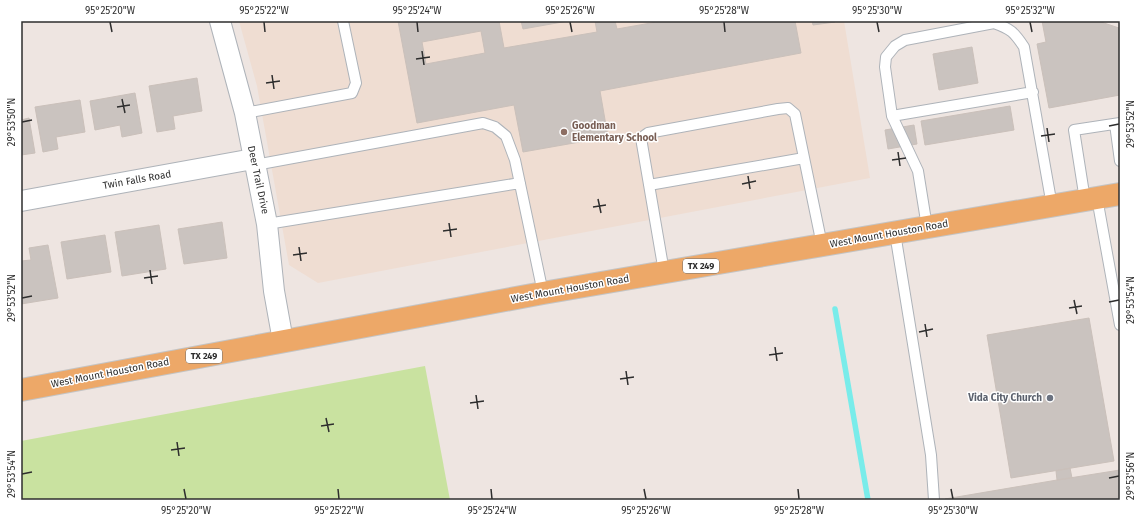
<svg xmlns="http://www.w3.org/2000/svg" width="1141" height="521" font-family="'Fira Sans',sans-serif">
<style>
.education{fill:#efddd2}
.green{fill:#c9e2a0}
.lines{fill:none;stroke-linecap:round;stroke-linejoin:round}
.stream{stroke:#79ecea;stroke-width:5.5}
.building{fill:#cac3bf;stroke:#cac0ba;fill-rule:evenodd}
.service-casing{stroke:#aeb3b9;stroke-width:12}
.minor-casing{stroke:#aeb3b9;stroke-width:22}
.primary-casing{stroke:#c4c4c4;stroke-width:24}
.service{stroke:#fff;stroke-width:10}
.minor{stroke:#fff;stroke-width:20}
.primary{stroke:#eda868;stroke-width:22}
.ticks{fill:none;stroke:#2e2e2e;stroke-width:1.5}
.education-dot{fill:#8d6e63;stroke:#fff;stroke-width:1.5}
.worship-dot{fill:#6b7280;stroke:#fff;stroke-width:1.5}
.labels{text-anchor:middle;dominant-baseline:central;stroke-width:3;stroke-linejoin:round;paint-order:stroke}
.shield{fill:#fff;stroke:#6d6d6d;stroke-width:1}
.shield-label{font-size:9px;font-weight:bold;fill:#2e2e2e}
.education-label{font-size:10px;font-weight:bold;fill:#785e54;stroke:#fff;text-anchor:start}
.street-label{font-size:10px;fill:#2e2e2e;stroke:#fff}
.worship-label{font-size:10px;font-weight:bold;fill:#5b616d;stroke:#fff;text-anchor:end}
.neatline{fill:none;stroke:#2e2e2e;stroke-width:1.5}
.ticks-label{font-size:10px;text-anchor:middle;fill:#2e2e2e}
</style>
<rect width="100%" height="100%" fill="#eee5e1"/>
<path class="education" d="M239,21h605l26,157 -552,105 -29,-18 -32,-179z"/>
<path class="green" d="M425,366l25,134h-429v-59z"/>
<g class="lines">
<path class="stream" d="M835,309l33,191"/>
</g>
<path class="building" d="M398,21h101l5,27 93,-16 -2,-11h20l2,8 45,-8h133l6,32 -201,38 8,46 -85,15 -9,-47 -97,18zM481,31l4,22 -59,11 -4,-22z
M521,21h47l-45,8z
M812,21h22l1,1 -22,3z
M1042,21h56l21,7 1,67 -71,13 -12,-64 9,-2z
M972,47l6,36 -39,7 -6,-36z
M197,78l5,33 -29,5 2,13 -18,3 -8,-46z
M135,93l7,40 -20,4 -2,-12 -25,5 -5,-29z
M80,100l5,32 -29,5 2,12 -15,3 -8,-45z
M1010,106l4,24 -89,15 -4,-24z
M29,118l6,35 -14,2v-35z
M914,125l3,19 -29,5 -3,-19z
M222,222l5,36 -43,6 -6,-35z
M159,225l7,44 -44,7 -7,-44z
M105,235l6,37 -44,7 -6,-37z
M48,245l10,53 -37,6v-43l10,-1 -2,-12z
M1089,318l25,143 -103,17 -24,-143z
M1070,468l2,10 -15,2 -1,-9z
M1120,470v30l-175,-1 112,-19z"/>
<g class="lines">
<defs>
<path id="service" d="M245,113l107,-20 4,-10 -13,-62
M892,116l141,-24
M1115,124l5,37
M255,165l228,-42 12,4 11,9 9,24 28,133
M649,185l155,-27
M1097,198l23,127
M1085,200l-11,-70 46,-7
M267,224l253,-41
M927,227l-9,-56 -26,-55 -7,-49 1,-10 9,-11 10,-6 89,-17c17,6 20,9 30,24l28,159
M895,233l36,222 3,45
M664,272l-23,-134 7,-5 130,-24 10,-1 7,6 27,131"/>
<path id="minor" d="M220,21l25,92 22,111 7,67 9,50
M21,201l232,-42"/>
<path id="primary" d="M21,390l522,-97 577,-99"/>
</defs>
<use href="#service" class="service-casing"/>
<use href="#minor" class="minor-casing"/>
<use href="#primary" class="primary-casing"/>
<use href="#service" class="service"/>
<use href="#minor" class="minor"/>
<use href="#primary" class="primary"/>
</g>
<path class="ticks" d="M110,22l2,10M264,22l1,10M417,22l1,10M570,22l2,10M724,22l1,10M877,22l2,10M1030,22l2,10M422,51l2,14M416,59l14,-2M272,75l2,14M266,83l14,-2M122,99l3,14M117,107l13,-2M22,122l10,-2M1109,126l10,-2M1047,128l2,14M1041,136l14,-2M898,152l2,14M892,160l14,-2M748,176l2,13M742,184l14,-3M598,199l3,14M593,207l13,-2M449,223l2,14M443,231l14,-2M299,247l2,14M293,255l14,-2M150,270l2,14M144,278l14,-2M22,298l10,-2M1074,300l3,14M1109,302l10,-2M1069,308l13,-2M925,324l2,13M919,332l14,-3M775,347l2,14M769,355l14,-2M626,371l2,14M620,379l14,-2M476,395l2,14M470,403l14,-2M326,418l3,14M321,426l13,-2M177,442l2,14M171,450l14,-2M22,474l10,-2M1109,478l10,-2M184,489l2,10M338,489l1,10M491,489l1,10M644,489l2,10M798,489l1,10M951,489l2,10"/>
<circle class="education-dot" cx="564" cy="132" r="4"/>
<circle class="worship-dot" cx="1050" cy="398" r="4"/>
<g class="labels">
<g class="shield">
<rect x="683" y="259" width="36" height="14" rx="3"/>
<rect x="186" y="349" width="36" height="14" rx="3"/>
</g>
<g class="shield-label">
<text x="701" y="266">TX 249</text>
<text x="204" y="356">TX 249</text>
</g>
<g class="education-label">
<text x="572" y="126">Goodman<tspan x="572" dy="12">Elementary School</tspan></text>
</g>
<g class="street-label">
<text transform="translate(137 180) rotate(-10)">Twin Falls Road</text>
<text transform="translate(258 180) rotate(78)">Deer Trail Drive</text>
<text transform="translate(889 234) rotate(-10)">West Mount Houston Road</text>
<text transform="translate(570 289) rotate(-10)">West Mount Houston Road</text>
<text transform="translate(110 373) rotate(-11)">West Mount Houston Road</text>
</g>
<g class="worship-label">
<text x="1042" y="398">Vida City Church</text>
</g>
</g>
<rect width="1141" height="521" fill="none" stroke="#ffffff" stroke-width="44"/>
<rect x="22" y="22" width="1097" height="477" class="neatline"/>
<g class="ticks-label">
<text x="110" y="14">95°25'20"W</text>
<text x="264" y="14">95°25'22"W</text>
<text x="417" y="14">95°25'24"W</text>
<text x="570" y="14">95°25'26"W</text>
<text x="724" y="14">95°25'28"W</text>
<text x="877" y="14">95°25'30"W</text>
<text x="1030" y="14">95°25'32"W</text>
<text transform="translate(11 122) rotate(-90)" y="4">29°53'50"N</text>
<text transform="translate(1130 124) rotate(-90)" y="4">29°53'52"N</text>
<text transform="translate(11 298) rotate(-90)" y="4">29°53'52"N</text>
<text transform="translate(1130 300) rotate(-90)" y="4">29°53'54"N</text>
<text transform="translate(11 474) rotate(-90)" y="4">29°53'54"N</text>
<text transform="translate(1130 476) rotate(-90)" y="4">29°53'56"N</text>
<text x="186" y="514">95°25'20"W</text>
<text x="339" y="514">95°25'22"W</text>
<text x="492" y="514">95°25'24"W</text>
<text x="646" y="514">95°25'26"W</text>
<text x="799" y="514">95°25'28"W</text>
<text x="953" y="514">95°25'30"W</text>
</g>
</svg>
